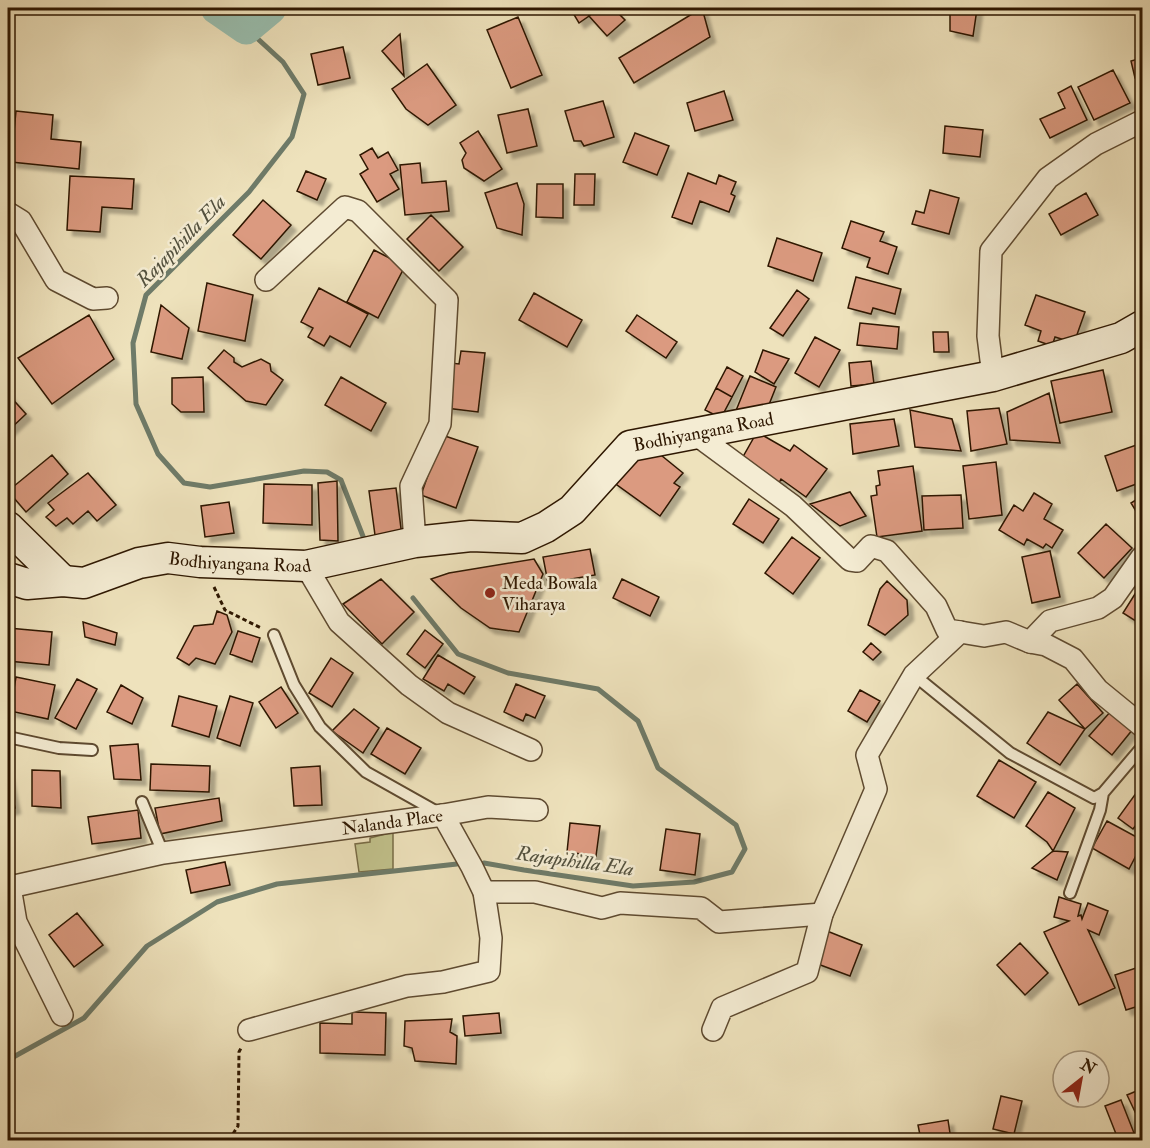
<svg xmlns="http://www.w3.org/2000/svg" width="1150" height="1148" font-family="'IM FELL Double Pica',serif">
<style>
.green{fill:#c1c18b;stroke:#786c46;stroke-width:1.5}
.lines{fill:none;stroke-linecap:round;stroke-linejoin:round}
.stream{stroke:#6e7b69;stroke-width:5}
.river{stroke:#99beae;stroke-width:33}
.building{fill:#db9a80;stroke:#2e1701;stroke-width:1.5;filter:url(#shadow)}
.lane-casing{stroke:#5e4a30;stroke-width:14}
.street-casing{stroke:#5e4a30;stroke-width:24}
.secondary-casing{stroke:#2e1701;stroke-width:33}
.path{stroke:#2e1701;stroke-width:3;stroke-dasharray:4.5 3;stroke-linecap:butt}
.lane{stroke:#f4ecd3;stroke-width:10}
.street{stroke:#f4ecd3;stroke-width:21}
.secondary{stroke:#f4ecd3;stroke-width:30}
.poi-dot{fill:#8f2418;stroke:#f4ecd3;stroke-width:2}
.labels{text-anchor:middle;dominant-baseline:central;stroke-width:5;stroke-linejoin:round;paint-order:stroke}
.street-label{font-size:18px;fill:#2e1701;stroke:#f4ecd3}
.poi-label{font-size:18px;fill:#2e1701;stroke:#f4ecd3;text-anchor:start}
.water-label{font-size:20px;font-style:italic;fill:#53513e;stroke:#f4ecd3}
</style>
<defs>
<filter id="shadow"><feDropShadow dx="5.5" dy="5.5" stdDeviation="1.5" flood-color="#0004"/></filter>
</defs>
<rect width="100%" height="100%" fill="#eee2bc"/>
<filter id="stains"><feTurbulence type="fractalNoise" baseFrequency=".00333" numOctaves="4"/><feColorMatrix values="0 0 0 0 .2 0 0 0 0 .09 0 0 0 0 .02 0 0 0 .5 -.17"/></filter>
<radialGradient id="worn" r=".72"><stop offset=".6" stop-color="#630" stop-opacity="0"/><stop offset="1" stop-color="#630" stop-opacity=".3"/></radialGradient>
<path class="green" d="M393,832v37l-34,3 -4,-28 15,-2v-4z"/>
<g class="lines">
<path class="stream" d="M246,28l37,34 21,32 -12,43 -43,55 -103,103 -13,48 3,61 22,50 26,29 26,4 94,-16 23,1 14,8 25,64
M413,598l45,56 50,19 90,16 40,32 20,47 78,57 9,24 -13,23 -38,10 -61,4 -109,-16 -40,-7
M8,1060l76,-42 63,-72 70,-44 60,-18 180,-20"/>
<path class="river" d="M217,8l29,20 24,-20"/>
</g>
<path class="building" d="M570,8h17l-2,1 4,7 -10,7z
M599,8h14l12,12 -18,16 -18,-20z
M702,8l8,29 -76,46 -15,-25z
M950,8l27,1 -4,27 -23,-5z
M518,17l24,58 -31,13 -24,-58z
M400,34l4,42 -22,-25z
M343,47l7,31 -32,7 -7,-31z
M1142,58v22v-3l-7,1 -4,-17z
M427,64l29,41 -28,20 -22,-16 -14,-20z
M1113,70l17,33 -36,17 -16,-33z
M1071,86l16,34 -37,18 -10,-19 25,-11 -7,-15z
M724,91l9,29 -38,11 -8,-28z
M603,101l11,36 -30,9 -3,-5h-7l-9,-30z
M528,109l9,37 -30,7 -9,-38z
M16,111l37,4 -2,24 30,3 -2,27 -68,-7z
M945,126l38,4 -3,27 -37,-4z
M478,131l24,38 -18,12 -20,-13 -2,-8 4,-7 -6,-10z
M635,133l34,13 -12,29 -34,-13z
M1138,140h4v50h-3z
M372,148l6,10 10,-6 10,18 -8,4 9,15 -22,13 -17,-28 8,-5 -8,-14z
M420,163l2,20 24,-2 3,30 -44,4 -5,-50z
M306,171l20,8 -9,21 -20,-9z
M688,173l28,11 3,-9 17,7 -5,12 4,2 -6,16 -29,-11 -8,23 -20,-7z
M575,174h20l-1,31h-20z
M70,176l64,3 -2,30 -30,-2 -2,25 -33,-2z
M517,183l7,21 -2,31 -25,-7 -12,-35z
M537,184h26v34l-27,-1z
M930,190l29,8 -10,36 -37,-10 4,-13 8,2z
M1086,193l12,22 -37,20 -12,-21z
M263,200l28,25 -30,34 -28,-24z
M431,215l32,32 -24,24 -32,-32z
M851,221l33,11 -4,9 17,6 -9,27 -21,-7 3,-9 -28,-10z
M777,238l45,15 -9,28 -45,-15z
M374,250l31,16 -27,52 -31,-16z
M856,277l45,12 -6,25 -22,-6 -2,6 -23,-6z
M207,283l46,12 -8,46 -47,-10z
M319,288l49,26 -18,33 -20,-11 -6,10 -16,-9 5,-9 -12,-6z
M797,290l12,9 -26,37 -13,-8z
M534,293l48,27 -15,27 -48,-27z
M1036,295l49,17 -11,31 -19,-6 -3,9 -14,-5 3,-10 -16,-6z
M161,305l28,23 -7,31 -31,-7z
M89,315l25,44 -62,45 -34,-46z
M637,315l40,27 -11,16 -40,-27z
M860,323l39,4 -2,22 -40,-4z
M933,332h15l1,20h-15z
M815,337l25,13 -21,37 -24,-14z
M224,350l10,8v4l8,5 19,-8 9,5 1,7 12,9 -17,25 -20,-4 -38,-33z
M763,350l26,9 -15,25 -19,-12z
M461,351l24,2 -7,59 -32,-4 5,-45 8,1z
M871,361l3,23 -23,2 -2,-23z
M727,367l16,9 -11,21 -16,-9z
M1103,370l9,42 -52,11 -9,-42z
M750,376l26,11 -8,20 -33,6z
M203,377l1,35h-23l-9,-8v-26z
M341,377l45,26 -15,28 -46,-26z
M716,388l16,9 -11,21 -16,-8z
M1049,393l11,50 -50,-3 -3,-28z
M8,394l18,20 -18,17z
M999,408l8,36 -36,7 -4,-40z
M910,410l42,9 9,32 -46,-4z
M894,419l5,27 -46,8 -3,-30z
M757,432l33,19 4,-6 33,24 -21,28 -25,-18 -3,6 -38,-23z
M442,435l36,12 -22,61 -35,-13z
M1142,443v39l-25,9 -12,-35z
M651,447l32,26 -9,10 6,4 -20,29 -47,-34 20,-28z
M52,455l16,19 -42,38 -18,-21z
M996,462l6,53 -33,4 -6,-53z
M913,466l9,65 -45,6 -6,-41 6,-1 -1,-9 4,-1 -2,-14z
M88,473l28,32 -19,16 -9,-10 -15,13 -6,-6 -11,8 -10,-9 8,-7 -6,-7z
M337,481l1,60 -18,-1 -2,-57z
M264,484l48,1v40l-49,-2z
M396,488l7,57 -18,-11 -10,1 -6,-44z
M850,492l16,24 -26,10 -30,-22z
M1034,493l18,11 -8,15 19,11 -11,18 -6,-4 -3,4 -16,-9 -3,6 -25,-15 15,-25 9,6z
M961,495l2,33 -39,2 -2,-34z
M1142,496v25l-11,-18z
M749,499l30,20 -16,24 -30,-19z
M229,502l5,31 -29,4 -4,-31z
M1106,524l26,24 -28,30 -26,-25z
M792,537l28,21 -27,36 -28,-21z
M590,549l5,26 -47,8 -5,-26z
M1050,551l10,46 -28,6 -10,-46z
M534,559l9,15 -24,58 -29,-4 -29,-20 -30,-29 18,-6z
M381,579l33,33 -32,32 -39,-40z
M622,579l37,18 -9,19 -37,-18z
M887,581l20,19 1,15 -23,20 -17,-10 12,-36z
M1140,586l2,2v37l-19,-12z
M217,611l10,4 5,17 -17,32 -19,-6 -7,7 -12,-7 17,-32 19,-2z
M83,622l34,11 -2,12 -30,-8z
M8,628l44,4 -3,33 -41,-4z
M425,630l18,14 -18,24 -18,-14z
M238,631l22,7 -8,24 -22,-8z
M871,643l10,9 -8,8 -10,-8z
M438,655l37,22 -11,17 -16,-10 -4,7 -21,-12z
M331,658l22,15 -21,34 -23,-14z
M16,677l39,8 -7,34 -38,-8z
M77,679l20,10 -21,40 -21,-11z
M516,684l29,12 -10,22 -9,-4 -3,7 -19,-9z
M1077,684l26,29 -18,16 -26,-29z
M121,685l22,13 -11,26 -25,-12z
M281,687l17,26 -22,15 -17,-26z
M860,690l20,11 -13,21 -19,-11z
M179,696l38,10 -8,31 -37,-11z
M230,696l23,7 -13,43 -23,-8z
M354,709l25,19 -16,25 -31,-22z
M1111,711l22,18 -21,26 -23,-19z
M1048,712l37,17 -25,36 -33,-22z
M387,728l34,20 -16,26 -34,-20z
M138,744l3,36 -27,-1 -4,-33z
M999,760l37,22 -22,36 -37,-22z
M151,764l59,2 -1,26 -59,-2z
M320,766l2,39 -28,1 -3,-38z
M32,770l28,1 1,37 -29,-2z
M8,774l7,34 -7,2z
M1142,785v32l-9,12 -15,-11z
M1048,792l27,16 -22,43 -6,-9 -21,-16z
M219,798l3,23 -62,13 -5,-26z
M138,810l3,28 -49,6 -4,-27z
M1107,821l35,19v4l-13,25 -37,-21z
M570,823l30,3 -4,30 -29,-4z
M666,829l34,5 -5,41 -35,-5z
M1053,851l15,1 -11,28 -25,-12z
M225,862l5,23 -39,8 -5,-23z
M1059,897l22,7 -3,12 3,-1 1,4 6,-16 20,8 -9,24 -11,-5 27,58 -36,17 -35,-73 25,-11 -15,-4z
M77,913l26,32 -29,22 -25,-32z
M827,931l35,14 -12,31 -35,-13z
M1020,943l28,30 -23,22 -28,-30z
M1142,966v39l-16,5 -11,-35z
M352,1012l34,1 -1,42 -65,-2v-30l32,1z
M499,1013l2,20 -36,3 -2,-20z
M452,1019l-2,13 7,4 -1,28 -41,-3 -3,-13 -8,-2 1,-25z
M1139,1090l3,6v19l-4,3 -11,-23z
M1001,1096l21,5 -8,33 -21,-5z
M1121,1100l13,33 -16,6 -13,-33z
M948,1120l3,20h-30l-3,-15z"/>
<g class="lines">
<defs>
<path id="lane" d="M274,635l20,50 26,42 46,45 73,41
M914,675l96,78 84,45 9,-5 39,-46
M8,737l51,11 33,2
M142,802l21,51
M1070,893l30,-83 3,-17"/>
<g id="street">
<path d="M8,213l13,8 35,59 37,19 14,-1"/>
<path d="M266,280l79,-73 13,4 89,89 -7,124 -29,62 4,56"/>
<path d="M993,376l-5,-40 3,-85 57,-73 48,-34 46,-23"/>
<path d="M694,433l99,73 57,54 7,1 14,-15 16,5 49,55 11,24 13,2"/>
<path d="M306,566l33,56 70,63 39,28 83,37"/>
<path d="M1030,642l16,3 27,14 25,31 44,36"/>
<path d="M8,883l2,4 6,35 46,93"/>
<path id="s1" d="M10,887l153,-34 280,-38 45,-8 49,3"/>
<path d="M484,892h51l67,16 18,-5 81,5 18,14 103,-8"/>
<path d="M249,1030l158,-44 36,-4 46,-11 2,-33 -7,-46 -12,-25 -29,-52"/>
<path d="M713,1030l9,-22 85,-36 15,-58 54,-125 -9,-34 47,-80 46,-43 24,4 22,-4 24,10 20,-21 48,-13 15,-10 29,-41"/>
</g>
<g id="secondary">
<path d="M8,527l55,54"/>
<path id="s2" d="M8,578l19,6 36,-3 21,2 55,-20 29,-5 32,4 106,4 109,-24 56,-6 51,2 24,-11 26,-17 58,-64 363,-70 128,-38 21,-12"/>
</g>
</defs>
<use href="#lane" class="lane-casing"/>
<use href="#street" class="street-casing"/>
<use href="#secondary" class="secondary-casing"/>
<path class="path" d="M214,587l11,23 36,18
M229,1140l9,-14 1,-74 3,-6"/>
<use href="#lane" class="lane"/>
<use href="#street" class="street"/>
<use href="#secondary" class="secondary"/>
</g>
<circle class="poi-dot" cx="490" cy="593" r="6"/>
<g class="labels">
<g class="street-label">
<text stroke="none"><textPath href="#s2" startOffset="741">Bodhiyangana Road</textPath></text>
<text stroke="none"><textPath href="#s2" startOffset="237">Bodhiyangana Road</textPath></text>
<text stroke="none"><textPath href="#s1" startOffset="388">Nalanda Place</textPath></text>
</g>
<g class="poi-label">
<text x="502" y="583">Meda Bowala<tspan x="502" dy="21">Viharaya</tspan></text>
</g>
<g class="water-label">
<text transform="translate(181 241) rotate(-46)">Rajapihilla Ela</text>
<text transform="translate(575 861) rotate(8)">Rajapihilla Ela</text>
</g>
</g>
<rect width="1150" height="1148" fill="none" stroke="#eee2bc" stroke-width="30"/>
<rect x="9" y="9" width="1132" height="1130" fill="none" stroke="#2e1701" stroke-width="3"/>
<rect x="15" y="15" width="1120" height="1118" fill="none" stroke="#2e1701" stroke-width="1.5"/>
<g transform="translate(1081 1079) rotate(31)"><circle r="28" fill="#f4ecd3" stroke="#a5977f" stroke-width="1.5"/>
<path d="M0-4.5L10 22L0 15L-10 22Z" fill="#8f2418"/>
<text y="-9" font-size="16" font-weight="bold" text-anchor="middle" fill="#2e1701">N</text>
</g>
<rect width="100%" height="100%" filter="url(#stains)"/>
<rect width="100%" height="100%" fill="url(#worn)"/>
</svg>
